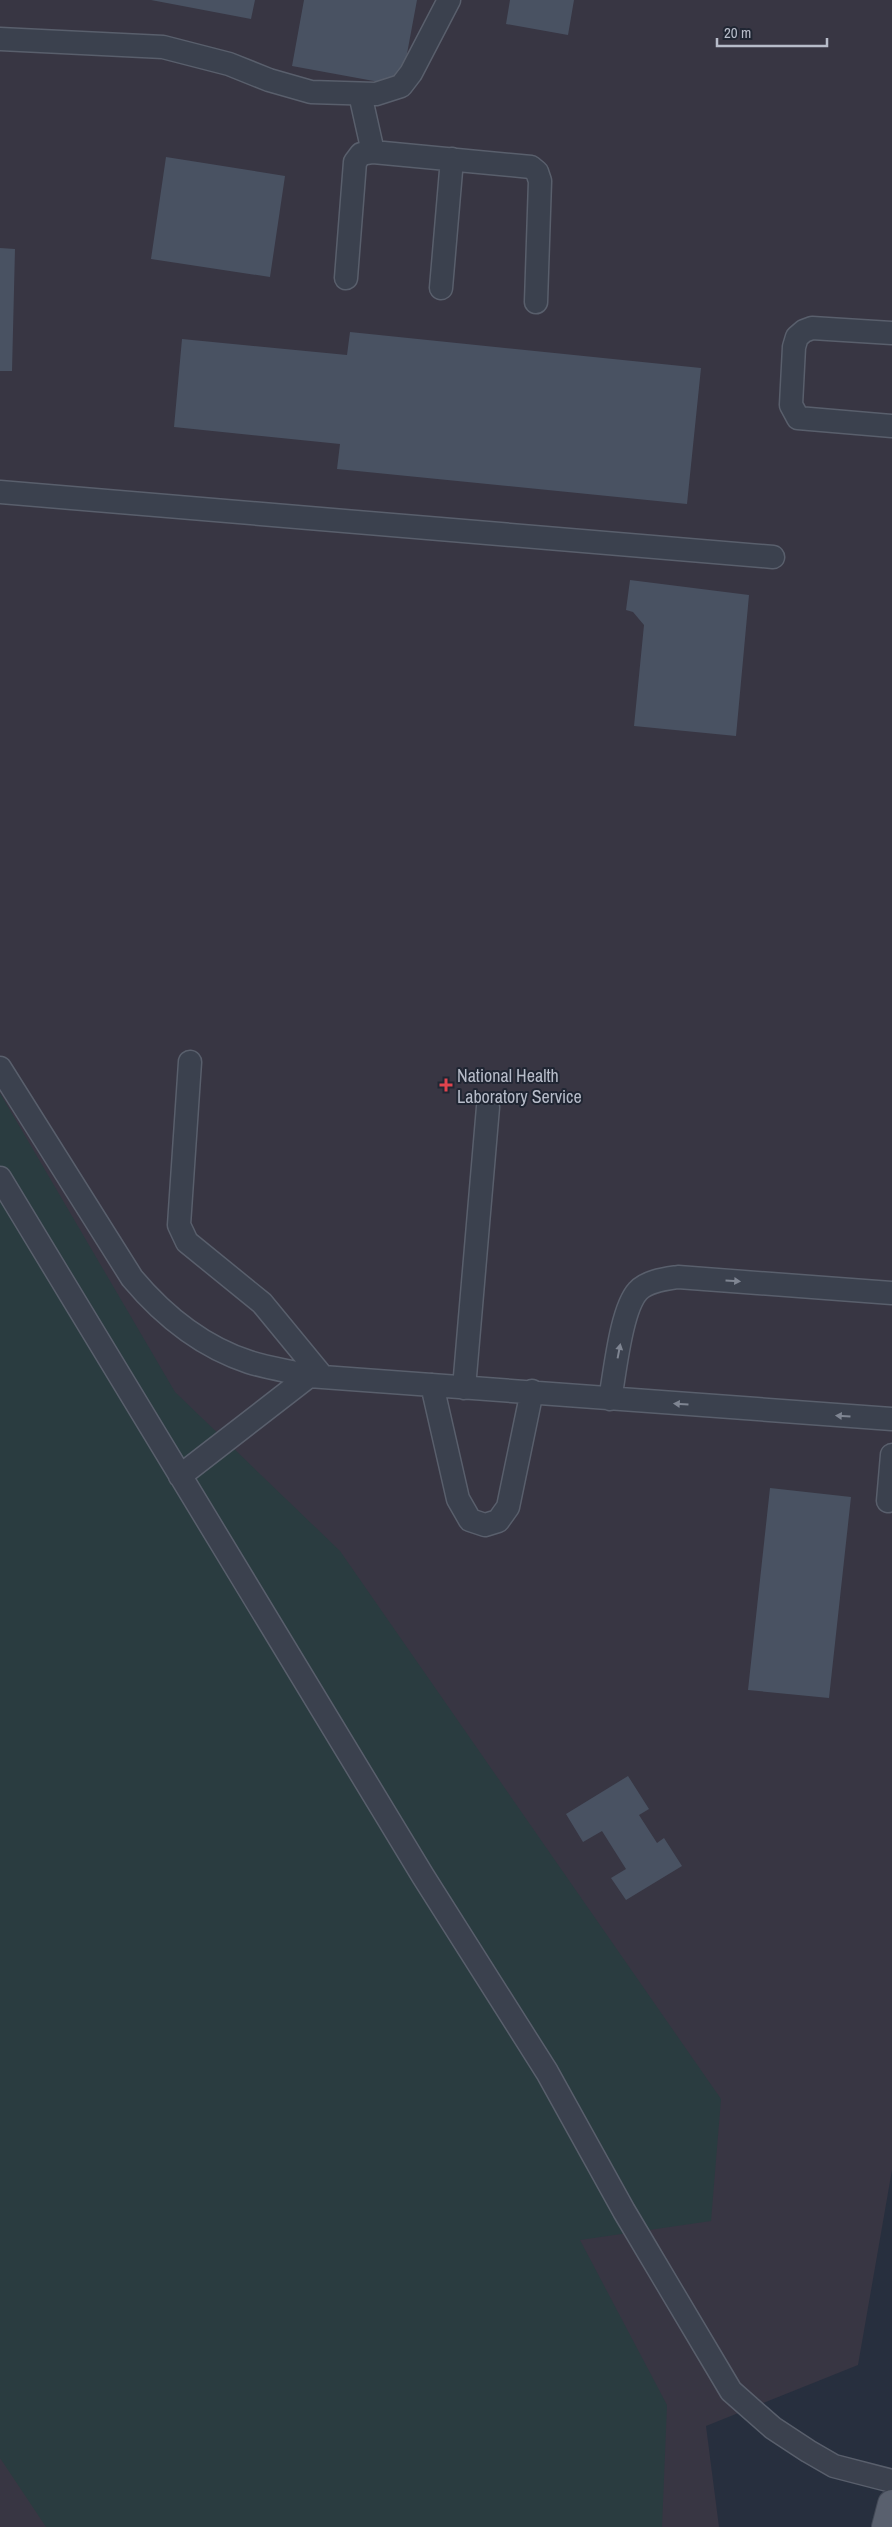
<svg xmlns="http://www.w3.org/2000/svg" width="892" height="2527" font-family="'Archivo Narrow',sans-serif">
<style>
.medical{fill:#383643}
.green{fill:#2a3c40}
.building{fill:#495262}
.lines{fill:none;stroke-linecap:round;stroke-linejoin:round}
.lane-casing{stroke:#595f6c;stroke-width:25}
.primary-casing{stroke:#444a57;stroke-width:30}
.lane{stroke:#3b414e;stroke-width:22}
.primary{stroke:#59606e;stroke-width:28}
.oneway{fill:#7f8592}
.health-dot{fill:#e0444e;stroke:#202633;stroke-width:2}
.labels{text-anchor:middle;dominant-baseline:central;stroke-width:4;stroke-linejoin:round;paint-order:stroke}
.poi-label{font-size:18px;fill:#b7bcc9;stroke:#202633;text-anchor:start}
</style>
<rect width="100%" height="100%" fill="#272f3e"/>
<path class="medical" d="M0,0h892v2170l-34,195 -152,61 13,101h-719z"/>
<path class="green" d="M0,1093l175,299 165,159 381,548 -10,122 -131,19 87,165 -5,122h-616l-46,-69z"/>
<path class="building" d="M151,0h104l-4,19z
M304,0h113l-16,86 -109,-20z
M510,0h64l-6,35 -62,-11z
M166,157l119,19 -15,101 -119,-18z
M0,248l15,1 -3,122h-12z
M350,332l351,36 -14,136 -350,-35 3,-25 -166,-17 8,-88 165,16z
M630,580l119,15 -13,141 -102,-10 10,-101 -11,-13 -7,-2z
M770,1488l81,9 -22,201 -81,-8z
M628,1776l21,33 -10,6 18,28 7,-5 18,28 -56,34 -15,-22 15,-9 -24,-38 -19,11 -17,-28z"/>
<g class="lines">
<defs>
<path id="lane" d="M0,39l163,8 66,17 40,16 42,12 65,2 25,-8 10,-13 38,-73
M360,94l13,58
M346,278l9,-116 6,-8 12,-2 158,15 6,5 3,9 -4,121
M441,288l11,-129
M892,333l-80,-5 -8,3 -7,6 -3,10 -3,58 7,13 94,8
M0,492l773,65
M190,1062l-11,163 8,17 75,61 60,73
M0,1068l132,210c31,37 71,69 117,84 19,6 40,9 60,14
M0,1178l423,698 124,196 77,139 107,180 42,37 35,23 26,15 58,15
M432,1385l26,114 12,21 15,5 13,-4 10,-14 24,-116
M464,1388l24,-281
M610,1399c5,-26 11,-90 28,-108 9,-10 27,-12 40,-14l214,16
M180,1476l129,-100 583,43
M888,1501l4,-46"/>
<path id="primary" d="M886,2527l6,-23"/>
</defs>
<use href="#lane" class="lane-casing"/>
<use href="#primary" class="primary-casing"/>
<use href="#lane" class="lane"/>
<use href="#primary" class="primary"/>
</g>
<defs><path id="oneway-solid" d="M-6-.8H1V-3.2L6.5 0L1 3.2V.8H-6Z" transform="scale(1.25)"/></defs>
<g class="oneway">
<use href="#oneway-solid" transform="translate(733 1281) rotate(4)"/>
<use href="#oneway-solid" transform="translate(619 1351) rotate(-79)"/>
<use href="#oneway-solid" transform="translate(681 1404) rotate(-176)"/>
<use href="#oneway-solid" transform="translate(843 1416) rotate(-176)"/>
</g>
<path class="health-dot" d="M443.5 1077.5h5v5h5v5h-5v5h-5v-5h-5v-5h5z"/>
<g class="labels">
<g class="poi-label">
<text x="457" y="1075">National Health<tspan x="457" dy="21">Laboratory Service</tspan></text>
</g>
</g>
<path d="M717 38v8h110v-8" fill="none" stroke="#b7bcc9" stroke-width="2.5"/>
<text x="724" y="38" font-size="15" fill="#b7bcc9" stroke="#202633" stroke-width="4" paint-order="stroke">20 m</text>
</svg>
